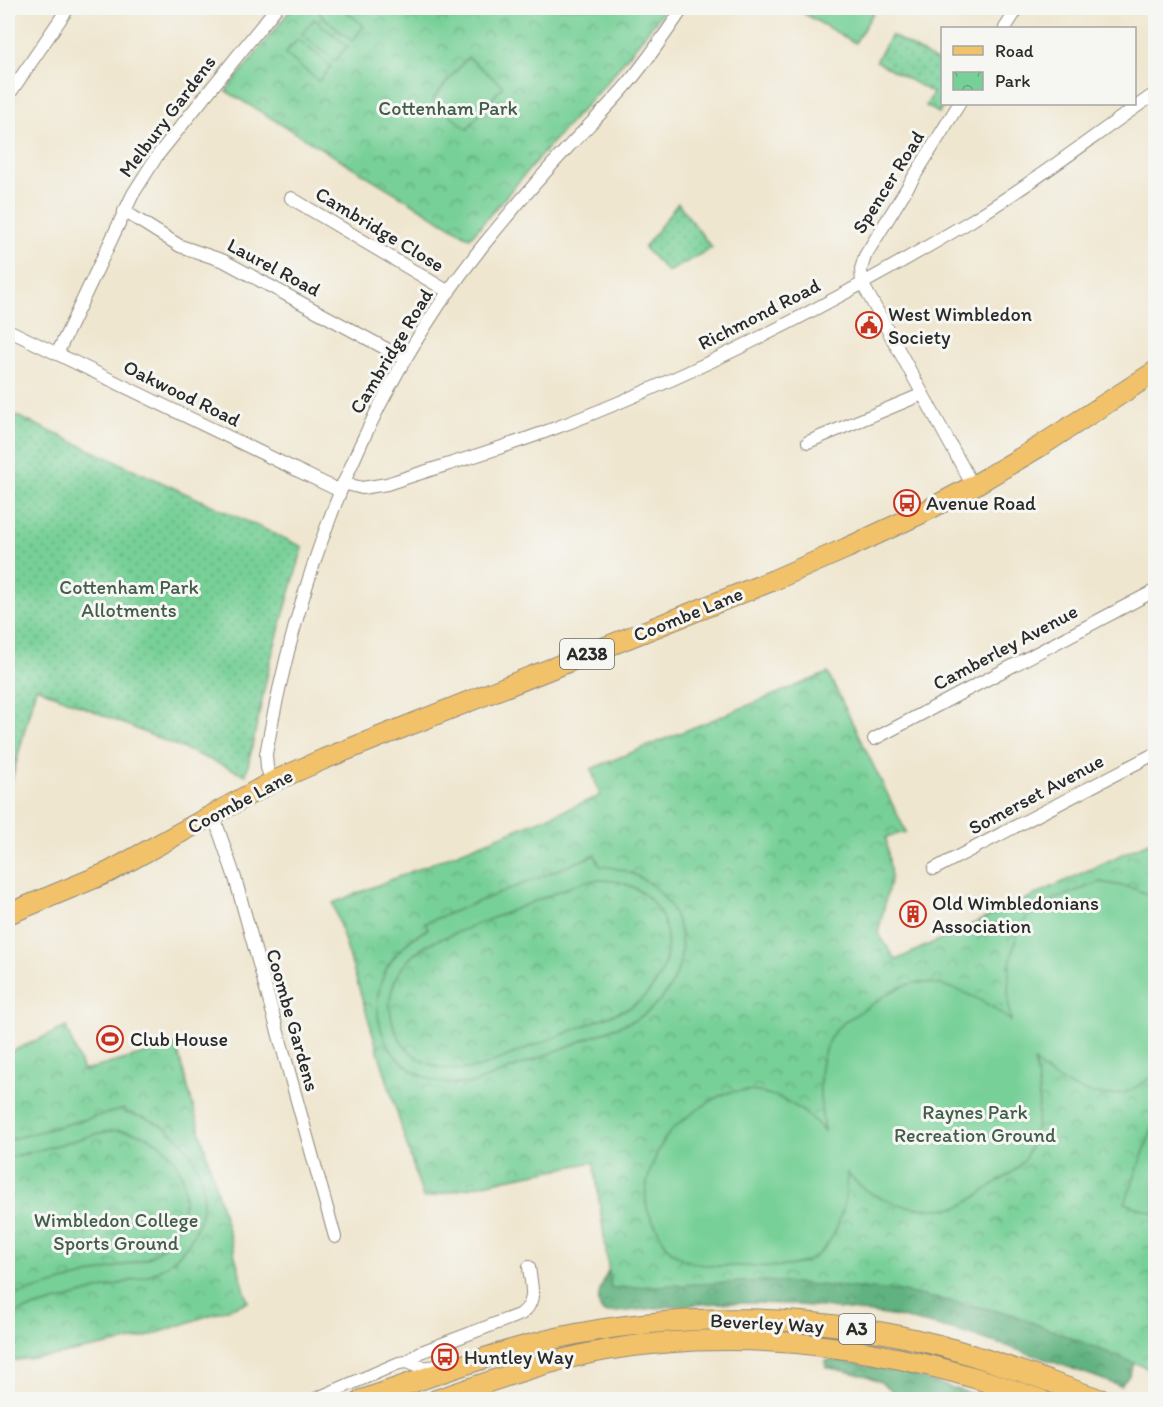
<svg xmlns="http://www.w3.org/2000/svg" width="1163" height="1407" font-family="Itim,sans-serif">
<style>
.grass{fill:url(#grass-dots);stroke:#517e61;stroke-width:1.5}
.forest{fill:url(#forest-crowns);stroke:#466e56;stroke-width:1.5}
.park{fill:url(#park-crowns);stroke:#517e61;stroke-width:1.5}
.pitch{fill:#77d097;stroke:#517e61;stroke-width:1.5;fill-rule:evenodd}
.lines{fill:none;stroke-linecap:round;stroke-linejoin:round}
.minor-casing{stroke:#8d887d;stroke-width:14}
.primary-casing{stroke:#8d887d;stroke-width:22}
.trunk-casing{stroke:#8d887d;stroke-width:22}
.minor{stroke:#fff;stroke-width:12}
.primary{stroke:#f2c26a;stroke-width:20}
.trunk{stroke:#f2c26a;stroke-width:20}
.labels{text-anchor:middle;dominant-baseline:central;stroke-width:6;stroke-linejoin:round;paint-order:stroke}
.shield{fill:#f6f6f2;stroke:#686867;stroke-width:1.5}
.shield-label{font-size:18px;font-weight:bold;fill:#2b2b2b}
.park-label{font-size:20px;fill:#425d4b;stroke:#f6f6f2}
.street-label{font-size:20px;fill:#2b2b2b;stroke:#f6f6f2}
.poi-label{font-size:20px;fill:#2b2b2b;stroke:#f6f6f2;text-anchor:start}
</style>
<defs>
<pattern id="grass-dots" width="8" height="8" patternUnits="userSpaceOnUse" patternTransform="scale(1.5)"><rect width="8" height="8" fill="#77d097"/><path d="M2 2h.1M6 6h.1" fill="none" stroke="#62a97b" stroke-width="1.8" stroke-linecap="round"/></pattern>
<pattern id="forest-crowns" width="20" height="18" patternUnits="userSpaceOnUse" patternTransform="scale(1.5)"><rect width="20" height="18" fill="#61b280"/><path d="M2 6a3 3 0 1 1 6 0M12 15a3 3 0 1 1 6 0" fill="none" stroke="#509169"/></pattern>
<pattern id="park-crowns" width="20" height="18" patternUnits="userSpaceOnUse" patternTransform="scale(1.5)"><rect width="20" height="18" fill="#77d097"/><path d="M2 6a3 3 0 1 1 6 0M12 15a3 3 0 1 1 6 0" fill="none" stroke="#62a97b"/></pattern>
</defs>
<rect width="100%" height="100%" fill="#f6f6f2"/>
<filter id="ink" filterUnits="userSpaceOnUse"><feTurbulence type="fractalNoise" baseFrequency=".0167" numOctaves="2"/><feDisplacementMap in="SourceGraphic" scale="12" xChannelSelector="R" yChannelSelector="G"/><feConvolveMatrix kernelMatrix="1 2 1 2 8 2 1 2 1" color-interpolation-filters="sRGB"/></filter>
<filter id="wash" filterUnits="userSpaceOnUse"><feTurbulence type="fractalNoise" baseFrequency=".008" numOctaves="4" result="noise"/><feDisplacementMap in="SourceGraphic" scale="24" xChannelSelector="R" yChannelSelector="G"/><feGaussianBlur stdDeviation="1.35" result="paint"/><feColorMatrix in="noise" values="0 0 0 0 0 0 0 0 0 0 0 0 0 0 0 0 0 1.4 0 .05"/><feComposite in="paint" operator="in"/></filter>
<g filter="url(#wash)">
<rect width="100%" height="100%" fill="#efe6cf"/>
<path class="grass" d="M891,35l51,29v40h3l-6,9 -13,-7 7,-13 -57,-32z
M678,203l34,45 -44,24 -24,-24z
M8,412l295,135 -33,115 -24,113 -210,-88 -28,107z"/>
<path class="forest" d="M609,1269l334,19 193,72 -8,17 -8,9c-74,-27 -158,-58 -235,-71 -51,-8 -103,-13 -154,-12 -43,0 -85,7 -127,10 -12,-11 -1,-31 5,-44z
M831,1359l77,15 80,25 -40,1c-6,-3 -9,0 -15,-1 -12,0 -22,-5 -35,-4l-17,-13 -14,-6 -41,-9 -1,-5z"/>
<path class="park" d="M292,8h374l-58,73 -58,64 -80,93 -244,-147z
M828,673l78,159 -20,5 5,40 -13,56 18,27 259,-121v532l-147,-58 -109,-22 -136,-10 -152,7 -17,-126 -88,17 -83,19 -90,-295 267,-107 -9,-27z
M66,1027l17,44 93,-26 72,257 -105,36 -91,18 -44,5v-308z"/>
<path class="pitch" d="M323,8h19l22,18 -12,15 -33,-28z
M794,8h82l-21,35z
M314,19l33,27 -12,15 -33,-27z
M298,39l33,27 -12,15 -34,-27z
M468,57l35,29 -36,43 -35,-29z
M595,855l5,11c87,7 112,108 37,153l-162,64c-99,13 -136,-107 -47,-154l-3,-6zM598,880c9,0 19,1 28,4 56,22 53,94 5,123l-148,59c-89,25 -130,-84 -50,-124l152,-61z
M1100,882l33,6 22,10v176c-9,6 -21,17 -32,19 -31,8 -69,-11 -89,-32 8,29 7,71 -10,99 -7,11 -21,18 -32,25 -10,7 -20,16 -31,21 -7,3 -15,2 -23,3 -33,0 -69,-9 -91,-36 0,30 -10,77 -42,89 -20,7 -43,4 -64,4 -23,0 -46,2 -66,-12 -8,-5 -12,-14 -16,-22 -4,-8 -10,-16 -12,-24 -6,-22 10,-61 24,-77 10,-11 42,-33 56,-38 7,-3 15,-2 23,-2 29,2 55,18 74,40 -4,-29 -9,-63 5,-91 7,-15 23,-23 37,-32 14,-8 29,-21 44,-24 32,-7 77,17 101,37 -6,-29 -3,-92 24,-111 14,-10 47,-21 65,-28z
M124,1109l1,4c91,14 107,124 23,163l-140,39v-18l138,-38c59,-33 49,-121 -22,-128 -15,-2 -30,4 -45,8 -24,7 -48,13 -71,19v-18z
M1154,1124h2l-1,90 -30,-11z"/>
</g>
<g filter="url(#ink)">
<g class="lines">
<defs>
<path id="minor" d="M1005,28l13,-20
M8,96l60,-88
M959,104l-94,152 -4,13 1,14 111,203
M291,198l158,94
M124,211l56,35 44,15 181,98
M8,330l332,161
M57,354l76,-160 24,-38 119,-148
M808,442l115,-48
M343,483l19,5 25,-4c51,-17 104,-32 155,-51 146,-54 294,-131 427,-211 65,-39 124,-86 187,-129
M874,739l282,-149
M272,782l-5,-14 -1,-14c33,-184 100,-364 219,-511 28,-34 56,-67 86,-99 20,-21 41,-41 59,-63 19,-23 36,-48 53,-73
M213,814l22,64 100,359
M934,869l222,-116
M407,1362c12,7 20,6 33,3
M313,1400l86,-37 8,-1 14,-10 100,-38c17,-12 10,-28 8,-47"/>
<path id="primary" d="M8,914l101,-42 163,-90 52,-23 450,-179 73,-32 75,-35 51,-27 66,-39 117,-76"/>
<path id="trunk" d="M362,1400c65,-22 129,-47 195,-62 119,-27 259,-25 377,6 57,15 113,37 168,56
M436,1400c55,-19 113,-40 171,-50 146,-25 296,-1 434,50"/>
</defs>
<use href="#minor" class="minor-casing"/>
<use href="#primary" class="primary-casing"/>
<use href="#trunk" class="trunk-casing"/>
<use href="#minor" class="minor"/>
<use href="#primary" class="primary"/>
<use href="#trunk" class="trunk"/>
</g>
</g>
<defs>
<symbol id="civic-ring" viewBox="-11 -11 22 22"><circle r="9.5" fill="#f6f6f2" stroke="#c8321e" stroke-width="1.5"/><path d="M-.6-6.5H3V-4.5H.6V-3L4-1V1h2V6H-6V1h2V-1L-.6-3ZM-1.2 2.5V6h2.4V2.5Z" fill="#c8321e"/></symbol>
<symbol id="bus-ring" viewBox="-11 -11 22 22"><circle r="9.5" fill="#f6f6f2" stroke="#c8321e" stroke-width="1.5"/><path d="M-5-6H5V4H4V6H2V4H-2V6H-4V4H-5ZM-3.5-4V0h7V-4ZM-3.5 1.2v1.5H-2V1.2ZM2 1.2v1.5H3.5V1.2Z" fill="#c8321e"/></symbol>
<symbol id="building-ring" viewBox="-11 -11 22 22"><circle r="9.5" fill="#f6f6f2" stroke="#c8321e" stroke-width="1.5"/><path d="M-4-6H4V6H1V3H-1V6H-4ZM-2.5-4.3h1.7v1.8h-1.7ZM.8-4.3h1.7v1.8H.8ZM-2.5-1h1.7V.8h-1.7ZM.8-1h1.7V.8H.8Z" fill="#c8321e"/></symbol>
<symbol id="stadium-ring" viewBox="-11 -11 22 22"><circle r="9.5" fill="#f6f6f2" stroke="#c8321e" stroke-width="1.5"/><path d="M0-5a6.5 5 0 1 0 0 10a6.5 5 0 1 0 0-10ZM-3.5-1.8h7v3.6h-7Z" fill="#c8321e"/></symbol>
</defs>
<g fill-rule="evenodd">
<use href="#civic-ring" x="854" y="310" width="30" height="30"/>
<use href="#bus-ring" x="892" y="488" width="30" height="30"/>
<use href="#building-ring" x="898" y="899" width="30" height="30"/>
<use href="#stadium-ring" x="95" y="1024" width="30" height="30"/>
<use href="#bus-ring" x="430" y="1342" width="30" height="30"/>
</g>
<g class="labels">
<g class="shield">
<rect x="560" y="639" width="54" height="30" rx="4.5"/>
<rect x="839" y="1314" width="36" height="30" rx="4.5"/>
</g>
<g class="shield-label">
<text x="587" y="654">A238</text>
<text x="857" y="1329">A3</text>
</g>
<g class="park-label">
<text x="448" y="108">Cottenham Park</text>
<text x="129" y="587">Cottenham Park<tspan x="129" dy="23">Allotments</tspan></text>
<text x="975" y="1112">Raynes Park<tspan x="975" dy="23">Recreation Ground</tspan></text>
<text x="116" y="1220">Wimbledon College<tspan x="116" dy="23">Sports Ground</tspan></text>
</g>
<g class="street-label">
<text transform="translate(167 116) rotate(-53)">Melbury Gardens</text>
<text transform="translate(888 182) rotate(-58)">Spencer Road</text>
<text transform="translate(380 229) rotate(31)">Cambridge Close</text>
<text transform="translate(274 267) rotate(28)">Laurel Road</text>
<text transform="translate(759 314) rotate(-27)">Richmond Road</text>
<text transform="translate(391 351) rotate(-59)">Cambridge Road</text>
<text transform="translate(182 393) rotate(26)">Oakwood Road</text>
<text transform="translate(688 614) rotate(-22)">Coombe Lane</text>
<text transform="translate(1005 647) rotate(-28)">Camberley Avenue</text>
<text transform="translate(1036 794) rotate(-28)">Somerset Avenue</text>
<text transform="translate(240 801) rotate(-28)">Coombe Lane</text>
<text transform="translate(293 1020) rotate(74)">Coombe Gardens</text>
<text transform="translate(767 1323) rotate(3)">Beverley Way</text>
</g>
<g class="poi-label">
<text x="888" y="314">West Wimbledon<tspan x="888" dy="23">Society</tspan></text>
<text x="926" y="503">Avenue Road</text>
<text x="932" y="903">Old Wimbledonians<tspan x="932" dy="23">Association</tspan></text>
<text x="130" y="1039">Club House</text>
<text x="464" y="1357">Huntley Way</text>
</g>
</g>
<rect width="1163" height="1407" fill="none" stroke="#f6f6f2" stroke-width="30"/>
<rect x="941" y="27" width="195" height="78" fill="#f6f6f2" stroke="#a5a5a2" stroke-width="1.5"/>
<rect x="953" y="46" width="30" height="9" fill="#f2c26a" stroke="#a5a5a2" stroke-width="1.5"/>
<text x="995" y="57" font-size="18" fill="#2b2b2b">Road</text>
<rect x="953" y="72" width="30" height="18" fill="url(#park-crowns)" stroke="#a5a5a2" stroke-width="1.5"/>
<text x="995" y="87" font-size="18" fill="#2b2b2b">Park</text>
</svg>
